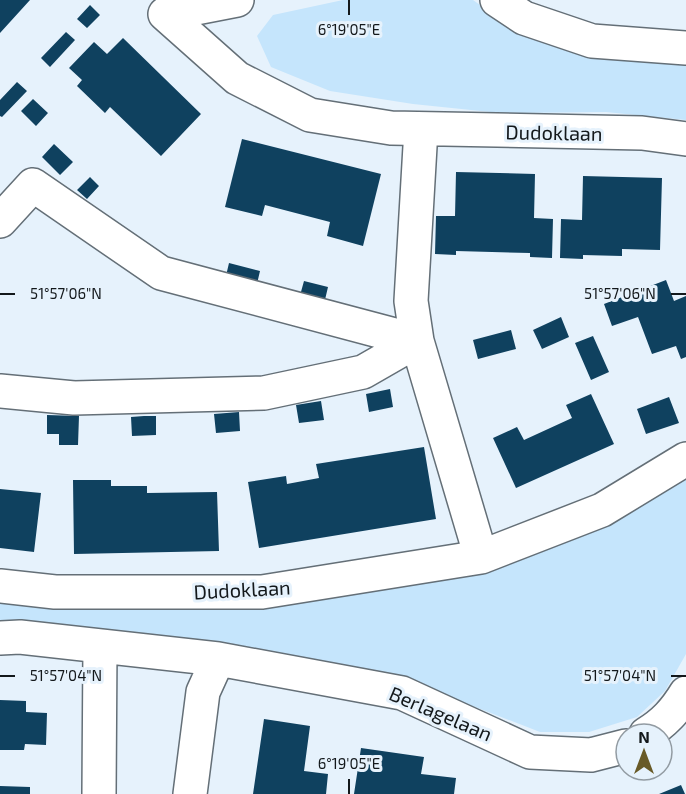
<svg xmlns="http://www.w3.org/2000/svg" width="686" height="794" font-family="'Exo 2',sans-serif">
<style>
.green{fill:#c5e5fc}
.building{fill:#0f415f}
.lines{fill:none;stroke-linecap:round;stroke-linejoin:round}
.minor-casing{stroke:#646f77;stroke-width:36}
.minor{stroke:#fff;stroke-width:33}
.ticks{fill:none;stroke:#13181b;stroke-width:2}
.labels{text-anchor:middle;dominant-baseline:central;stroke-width:6;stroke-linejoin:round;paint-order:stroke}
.street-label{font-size:20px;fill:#13181b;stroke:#e6f2fc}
.ticks-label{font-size:15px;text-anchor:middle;fill:#13181b;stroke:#e6f2fc;stroke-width:6;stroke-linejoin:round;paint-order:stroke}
</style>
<rect width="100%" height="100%" fill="#e6f2fc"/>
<path class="green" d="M343,0h130l14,10 199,54v56l-80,-8 -106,1 -87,-9 -83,-13 -59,-24 -14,-31 16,-21z
M686,474v180l-21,37 -28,26 -48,15h-49l-124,-48 -96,-24 -199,-24 -121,-7v-26l89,6 122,-4 125,-9z"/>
<path class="building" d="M0,0h30l-30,33z
M90,5l10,10 -13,13 -10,-9z
M66,32l9,8 -25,27 -9,-9z
M123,38l78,76 -40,42 -51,-49 -5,6 -28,-27 5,-6 -13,-12 25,-26 13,12z
M17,82l10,9 -25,26 -2,-1v-16z
M33,99l15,14 -12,13 -15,-15z
M242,139l139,35 -18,72 -36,-10 3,-14 -65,-17 -3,11 -37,-9z
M54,144l19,18 -13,13 -18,-18z
M456,172l79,2 -1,44 19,1 -1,39 -22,-1v-4l-74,-2v4l-21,-1 1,-38h19z
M583,176l79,2 -2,72 -38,-1v7l-39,-1v4l-23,-1 1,-39 21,1z
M90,177l9,9 -12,13 -10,-9z
M229,263l31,8 -4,17 -31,-8z
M666,280l8,21 12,-5v61l-5,2 -5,-13 -24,8 -14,-37 -26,9 -8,-22z
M304,281l24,6 -4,17 -25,-5z
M561,317l8,20 -27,12 -9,-19z
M511,330l5,19 -38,10 -5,-19z
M593,336l16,36 -18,8 -16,-37z
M390,389l3,18 -24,5 -3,-18z
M591,394l23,50 -98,44 -23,-50 24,-11 7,13 48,-22 -6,-13z
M669,397l10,26 -33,11 -9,-25z
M321,401l3,19 -25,3 -3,-18z
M239,412l1,19 -24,2 -2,-19z
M47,415l32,1 -1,29h-19v-11h-12z
M144,416h12v19l-24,1 -1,-19z
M424,447l12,72 -177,29 -11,-66 38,-6 1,8 32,-6 -3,-14z
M73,480h38v6h36v7l70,-1 2,59 -145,3z
M0,489l41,4 -7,59 -34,-4z
M0,700l26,1v11l21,1 -1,32 -21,-1 -1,6h-24z
M264,719l46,7 -6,45 24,3 -2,20h-73z
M361,748l63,9 -3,17 35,4 -2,16h-100z
M681,785l4,9h-26z
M0,786l30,1v7h-30z"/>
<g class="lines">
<defs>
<path id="minor" d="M237,0l-72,14 72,64 73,37 81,13 251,5 44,6
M497,0l27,18 68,23 94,7
M421,129l-10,172 6,40 64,216
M0,221l33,-36 128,88 256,68
M0,391l74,7 190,-5 99,-21 54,-31
M0,586l55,6h207l219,-35 121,-47 84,-51
M0,638l20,-1 198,22 184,34 128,59 61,3 35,-9
M646,734c18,-11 29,-23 40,-41
M99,794l1,-148
M190,794l13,-102 15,-33"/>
</defs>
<use href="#minor" class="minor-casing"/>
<use href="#minor" class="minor"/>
</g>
<path class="ticks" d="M349,0v15M0,294h15M671,294h15M0,676h15M671,676h15M349,779v15"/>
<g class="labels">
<g class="street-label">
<text transform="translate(554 132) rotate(1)">Dudoklaan</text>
<text transform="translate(242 589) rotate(-3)">Dudoklaan</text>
<text transform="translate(441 713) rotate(23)">Berlagelaan</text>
</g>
</g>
<g class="ticks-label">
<text x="349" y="35">6°19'05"E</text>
<text x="66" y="299">51°57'06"N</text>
<text x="620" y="299">51°57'06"N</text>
<text x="66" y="681">51°57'04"N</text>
<text x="620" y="681">51°57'04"N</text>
<text x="349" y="769">6°19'05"E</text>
</g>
<g transform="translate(644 752)"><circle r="28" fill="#e6f2fc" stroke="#929ba2" stroke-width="1.5"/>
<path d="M0-4.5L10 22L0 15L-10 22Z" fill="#685a27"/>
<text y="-9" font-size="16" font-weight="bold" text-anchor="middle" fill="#13181b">N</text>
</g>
</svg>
